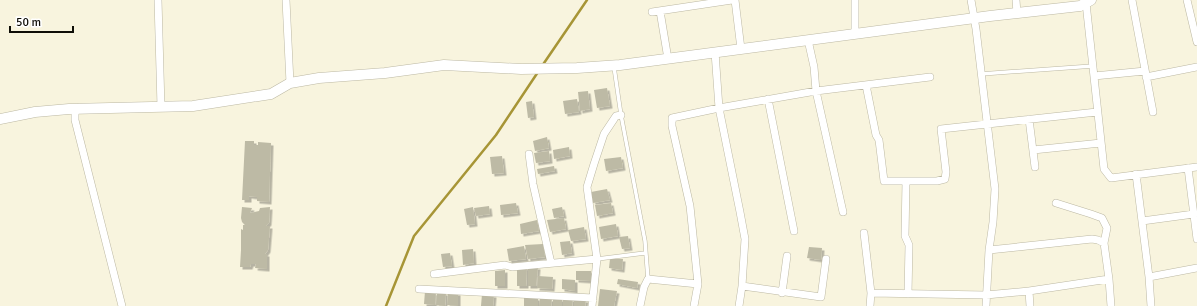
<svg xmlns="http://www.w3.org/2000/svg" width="1197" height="306" font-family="Signika,sans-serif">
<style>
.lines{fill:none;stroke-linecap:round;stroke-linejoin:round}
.stream{stroke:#a79536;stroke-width:2.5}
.building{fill:#bdbaa5;filter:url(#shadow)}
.lane-casing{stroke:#bcb8a3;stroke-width:4.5}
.street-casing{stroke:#bcb8a3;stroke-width:8}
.secondary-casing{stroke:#bcb8a3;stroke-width:11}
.lane{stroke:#fff;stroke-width:3.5}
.street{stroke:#fff;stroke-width:7}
.secondary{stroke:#fff;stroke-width:10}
</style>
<defs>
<filter id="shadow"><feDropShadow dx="2.5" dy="2.5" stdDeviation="0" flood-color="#0004"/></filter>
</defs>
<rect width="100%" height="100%" fill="#f8f4de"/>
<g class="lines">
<path class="stream" d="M542,66l45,-66
M386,306l28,-70 82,-101 42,-63"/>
</g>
<path class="building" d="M607,88l3,18 -13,2 -3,-18z
M588,91l2,18 -10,2 -2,-19z
M577,99l2,13 -14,2 -2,-13z
M532,101l2,16 -6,1 -2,-16z
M547,137l2,11 -14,3 -2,-10z
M245,141h9v4h4v-3l13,1 -2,59 -12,-1v-4l-8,-1v4h-7z
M569,147l1,9 -16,3 -1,-9z
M549,151l1,10 -14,2 -2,-10z
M502,156l2,17 -12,1 -2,-17z
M621,157l2,11 -17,3 -2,-12z
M554,166l1,5 -17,3 -1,-5z
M607,189l3,11 -17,3 -2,-11z
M516,203l2,10 -17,2 -1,-10z
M611,203l2,10 -16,3 -2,-11z
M489,206l1,8 -14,2 -2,-8z
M242,207l10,1 -2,5 9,-2 1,-3 10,-1 -1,16 -3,3h4l-2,24 -3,4h2v15l-12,-1 1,-4h-5l-1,3h-10l1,-17v-21l2,1v-5h2l-3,-3 -1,-4z
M473,207l2,17 -8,1 -3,-16z
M562,207l2,9 -10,2 -2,-9z
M564,218l2,11 -16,3 -3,-12z
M537,220l2,11 -18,3 -1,-10z
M616,224l2,12 -17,3 -2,-12z
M584,227l2,12 -15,2 -3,-11z
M628,236l2,12 -8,1 -3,-12z
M570,241l2,12 -10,2 -2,-13z
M543,244l2,13 -17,2 -3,-14z
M524,246l2,13 -17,2 -2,-12z
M809,247l13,1 -1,12 -14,-2z
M473,249l1,14 -11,2 -1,-15z
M450,253l2,13 -9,1 -2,-13z
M610,259h13l-1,11 -13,-2z
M527,267l-1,19h-9v-18z
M528,267h10l-2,19h-8z
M505,270v16h-10v-15z
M576,271h15v10l-15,-1z
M538,276l15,1 -1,12 -15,-1z
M562,279l13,1v11l-13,-2z
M618,279l20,3 -1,6 -20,-4z
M600,289l17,2 -3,15h-16z
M425,291l11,2 -1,12 -11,-1z
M437,292l9,1 -1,13 -9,-1z
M448,292l10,1v13l-11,-1z
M482,294l12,1 -1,11h-12z
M524,297l14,1v8h-14z
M540,298l12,1 -1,7h-12z
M553,298l9,1v7h-9z
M563,298l10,1 -1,7h-9z
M574,299l12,1 -1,6h-11z"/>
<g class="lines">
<defs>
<path id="lane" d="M614,67l7,48 24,126 3,38
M981,74l112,-8
M597,259l48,-6"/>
<path id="street" d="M158,0l3,107
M286,0l4,83
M735,0l6,49
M971,0l5,29 19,160 -2,33 -4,28 -3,56
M1016,0l1,13
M1132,0l21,112
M1187,0l10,42
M1086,3l18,166 7,9 86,-11
M660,11l8,48
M652,12l80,-12
M855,33v-33
M808,40l6,27 2,24 27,121
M715,52l4,56 21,104 5,27 -3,47 -3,20
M1094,76l51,-5
M1146,77l51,-10
M866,85l10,50 3,5 5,41h53l8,-2 1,-7 -5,-43 156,-17
M768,99l26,132
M78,108l-3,5v7l47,186
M1029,119l6,48
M1033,150l68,-7
M529,154l4,30 18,79
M1188,168l9,71
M1136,174l13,103 2,29
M906,181l-1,55 4,9 -1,49
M1056,203l35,11 11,4 5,10 -3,15 5,36 2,27
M1142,221l52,-7
M864,233l7,60
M989,250l103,-11 6,1 6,3
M434,274l71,-9 7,2 85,-8
M1149,277l48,-9
M742,286l79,11 5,-38
M419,289l174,9
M1029,291l80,-12
M782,293l5,-37
M592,306l5,-47 -10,-72 7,-23 10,-30 12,-18 5,-1
M640,306l4,-19 4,-8 50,5
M694,306l4,-22 -8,-78 -18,-80v-8l47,-10 97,-17 114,-14
M870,306l1,-13 115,2 43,-4 1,15"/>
<path id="secondary" d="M0,119l35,-7 34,-3 124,-3 78,-12 19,-11 29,-5 66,-5 59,-8 77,4 56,-1 43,-3 370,-49 90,-10 11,-6"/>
</defs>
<use href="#lane" class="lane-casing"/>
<use href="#street" class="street-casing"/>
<use href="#secondary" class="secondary-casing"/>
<use href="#lane" class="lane"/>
<use href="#street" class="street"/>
<use href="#secondary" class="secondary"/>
</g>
<path d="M10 26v6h63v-6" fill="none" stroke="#0f0e07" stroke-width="2"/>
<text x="16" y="26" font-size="12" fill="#0f0e07" stroke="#ffffff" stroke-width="3" paint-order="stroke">50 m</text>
</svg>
